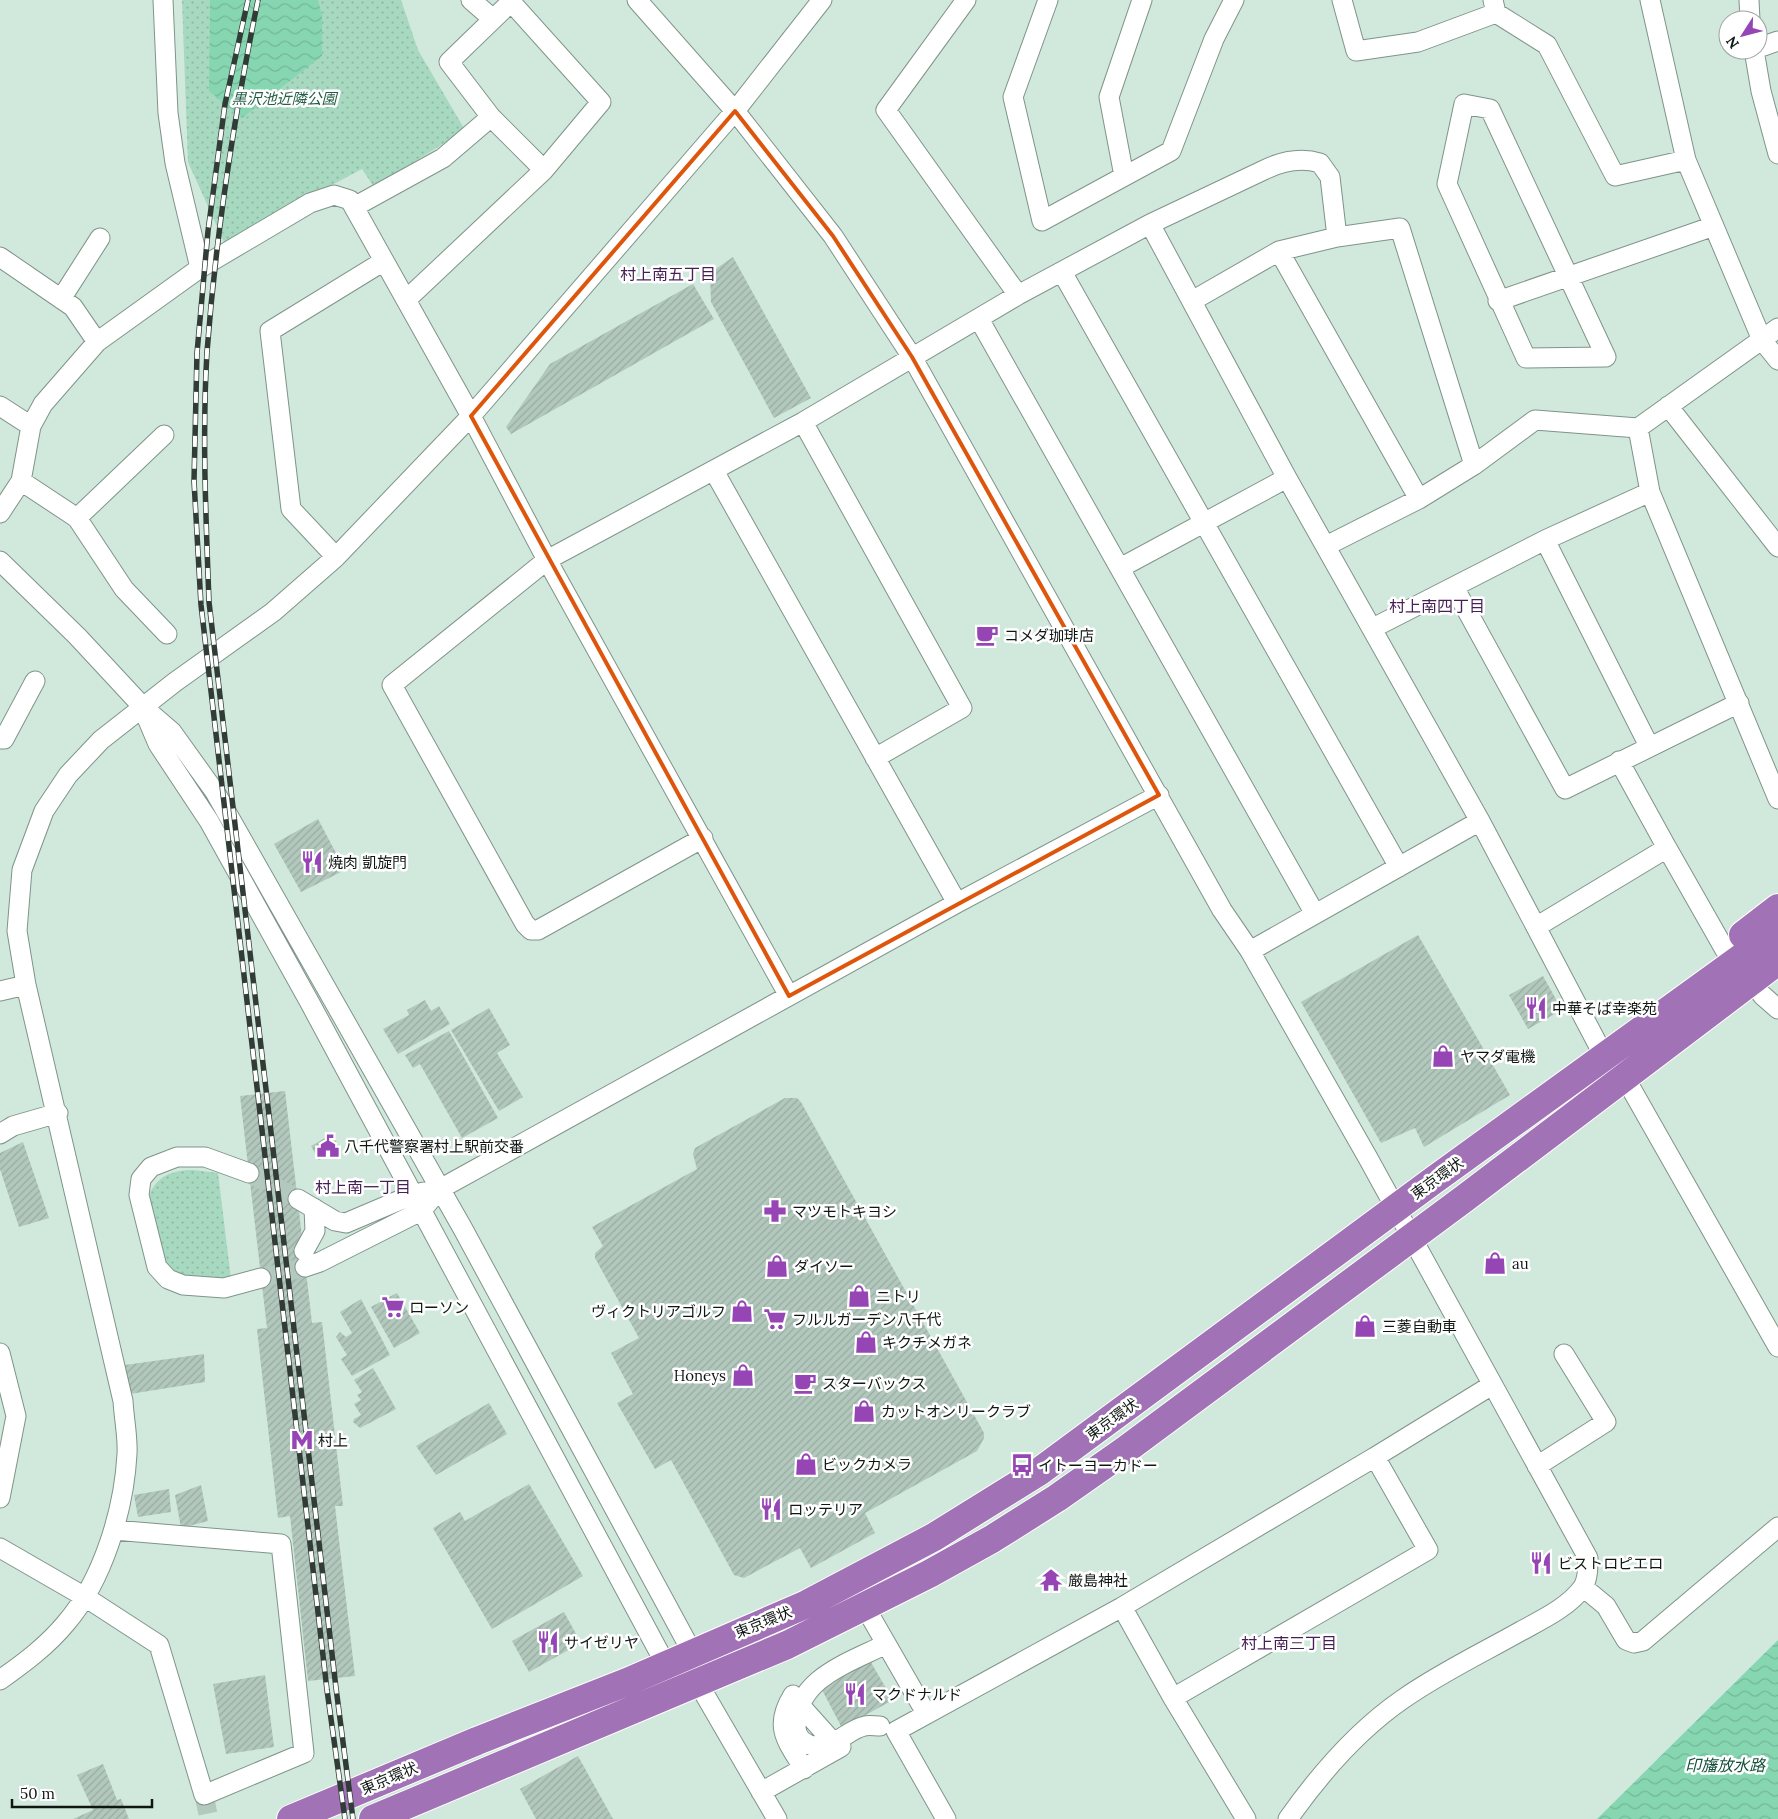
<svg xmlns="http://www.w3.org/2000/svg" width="1778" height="1819" font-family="Lora,'Noto Sans JP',serif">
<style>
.park{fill:url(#park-dots)}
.water{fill:url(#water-waves)}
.building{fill:url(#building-hatch)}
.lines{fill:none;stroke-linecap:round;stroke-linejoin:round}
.minor-tunnel{stroke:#b4c9be;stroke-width:19;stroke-dasharray:19 9;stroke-linecap:butt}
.minor-casing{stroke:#7f9489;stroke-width:21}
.highway-casing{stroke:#fff;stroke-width:30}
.minor{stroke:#fff;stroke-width:19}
.highway{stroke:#a272b6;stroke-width:28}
.rail-casing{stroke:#313c36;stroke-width:5.5}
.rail{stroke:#fff;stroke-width:4;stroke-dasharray:11;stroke-linecap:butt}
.marked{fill:none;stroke:#dd560c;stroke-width:4;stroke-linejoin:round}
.labels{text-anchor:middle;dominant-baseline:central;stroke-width:5;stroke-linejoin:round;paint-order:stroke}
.park-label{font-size:15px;font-style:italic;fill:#246047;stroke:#fff}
.poi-label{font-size:15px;fill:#0f1713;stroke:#fff;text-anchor:start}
.street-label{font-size:15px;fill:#0f1713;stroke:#fff}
.neighbourhood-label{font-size:16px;fill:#461f55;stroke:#fff}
.water-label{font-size:16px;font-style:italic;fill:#13513a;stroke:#fff}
</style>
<defs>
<pattern id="park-dots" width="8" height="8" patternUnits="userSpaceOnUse" patternTransform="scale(1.25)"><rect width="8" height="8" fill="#a7d8c0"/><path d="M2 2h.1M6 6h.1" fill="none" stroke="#8fb9a4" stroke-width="1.8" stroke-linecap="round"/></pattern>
<pattern id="water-waves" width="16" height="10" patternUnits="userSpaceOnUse" patternTransform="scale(1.25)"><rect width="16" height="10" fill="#87d6b2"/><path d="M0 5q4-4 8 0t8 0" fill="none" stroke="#73b798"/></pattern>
<pattern id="building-hatch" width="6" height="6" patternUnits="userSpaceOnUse" patternTransform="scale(1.25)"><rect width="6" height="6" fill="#b2c8bd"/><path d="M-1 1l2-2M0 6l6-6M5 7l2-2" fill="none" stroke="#98aba2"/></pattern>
</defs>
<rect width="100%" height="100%" fill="#d1e8dc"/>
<path class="park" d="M182,0h219l17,50 47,80 -91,57 -12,-18 -138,73 -36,-80z
M193,1170l25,3 13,106 -8,3 -55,-8 -19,-78c7,-20 24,-26 44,-26z"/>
<path class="water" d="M210,0h108l4,16v40l-80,62 -33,-27z
M1778,1640v179h-181z"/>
<path class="building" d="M733,257l78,141 -37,20 -63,-116 -1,-29z
M693,284l21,35 -203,115 -5,-7 44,-63z
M318,819l27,51 -44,22 -27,-48z
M1418,935l92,160 -86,52 -9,-19 -34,15 -80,-141z
M1543,976l19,34 -34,19 -19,-34z
M425,1000l6,11 8,-5 11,18 -52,30 -15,-25 26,-14 -2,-5z
M489,1008l21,37 -13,8 26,44 -24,14 -48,-81z
M449,1031l49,87 -36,20 -42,-74 -7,4 -8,-13z
M285,1091l27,232 10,-1 21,184h-8l20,170 -47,5 -18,-165 -12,2 -21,-189 10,-1 -27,-232z
M785,1098h12l4,4 183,331v5l-7,13 -112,62 10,20 -64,35 -11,-20 -56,30 -10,-3 -63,-115 -16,9 -38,-66 16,-9 -22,-41 28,-15 -44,-80v-5l8,-7 -11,-19 105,-58 -4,-15 2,-6z
M332,1134l8,15 -21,11 -8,-14z
M23,1142l26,76 -30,9 -19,-58v-16z
M397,1293l23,40 -26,15 -23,-41z
M361,1299l29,56 -38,21 -11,-17 6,-4 -11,-18 4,-5 6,5 6,-4 -12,-21z
M204,1354l1,28 -75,12 -5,-29z
M373,1368l23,41 -36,19 -7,-6 1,-3 7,-4 -7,-11 7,-4 -4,-5 5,-3 -8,-12z
M489,1403l18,31 -71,41 -20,-29z
M529,1484l54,92 -91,53 -59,-101 27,-16 5,9z
M201,1485l7,36 -27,7 -6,-33z
M169,1489l2,23 -33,5 -4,-22z
M564,1612l17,31 -52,29 -17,-31z
M869,1659l24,41 -51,28 -22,-42z
M265,1675l9,72 -48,7 -13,-70z
M578,1756l35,63h-77l-16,-30z
M103,1764l14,36 4,-1 8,20h-56l20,-9 -16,-35z"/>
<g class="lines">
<path class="minor-tunnel" d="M249,1173l49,26
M261,1278l44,-11
M204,1795l5,24"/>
<defs>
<path id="minor" d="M163,0l5,113 7,50 25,105
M471,0l22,19
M513,0l-64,62 42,55 53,53
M637,0l98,111 98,125 79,121 310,553 28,41 118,207 220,400c0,9 0,21 -5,29 -14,20 -42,33 -62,44 -39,22 -81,42 -118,68 -45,31 -84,76 -115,120
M966,0l-80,110 132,185
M1048,0l-35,97 29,124 129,-70 43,-112 20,-39
M1342,0l14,51 62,-9 78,-29
M1493,0l3,13 51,32 68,131 71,-16
M1650,0l36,160 76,180 16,20
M1749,0l1,20
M1758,48l20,-7
M1754,50l7,41 17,63
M1464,104l26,5 116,248 -80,1 -79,-174z
M1124,176l-15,-79 33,-97
M354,207l89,-49 48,-41
M1150,224l137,254 193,343 56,106 131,-79 -48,-87
M1279,251l140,248
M0,257l73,50 24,35
M1062,272l337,595
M61,299l39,-61
M406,300l138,-130 57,-68 -90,-100
M1192,301l87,-50 58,-14 63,-9 74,237
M1498,301l216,-75
M979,319l336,595
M0,406l31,20
M1668,406l110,141
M803,422l159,286 -87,50
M1638,428l12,64 128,307
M714,471l243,432
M21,481l56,37 47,71 43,45
M0,513l21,-32 10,-55 12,-22 54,-62 103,-74 110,-65 24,-8 16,5 121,216 76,144 242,436
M77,518l87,-83
M1545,540l104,206
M1326,546l93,-47 55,-34 61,-45 103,8 140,-100
M336,557l-45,-48 -21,-178 114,-70
M0,561l77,75 66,71 29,25 43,60 248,437 229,423 6,31 79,136
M1120,568l167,-90
M1454,587l111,202 174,-86
M1373,628l172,-88 105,-48
M144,711l14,33 51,77 101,182 356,662 32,18
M0,739h4l31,-58
M703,838l-165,92h-7l-6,-6 -133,-239 155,-125 256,-138 215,-127 132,-71 114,-54c18,-9 36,-13 56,-7l10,14 7,60
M1667,848l58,102
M1536,927l69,131
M1250,951l230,-130
M0,991l26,-6
M1762,995l16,14
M1624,1076l154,271
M0,1134l13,-8 45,-13
M249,1173l-44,-16h-28l-26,10 -10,12 -2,16 18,72 11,12 15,6 41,3 37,-10
M298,1199l37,22 11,2 66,-28 12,-3
M304,1251l11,-20 -1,-23
M305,1267l15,-5 101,-51 19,-22 517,-286 202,-108
M0,1353l16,63 -16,82
M1375,1457l117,-72
M1537,1466l69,-44 -42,-68
M0,1548l85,49 74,48 45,150 100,-42 -23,-209 -167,-14
M1583,1587l23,19 20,34 8,3 9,-2 135,-114
M865,1607l61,106
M1122,1607l253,-150 53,93 -255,148
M0,1680c24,-17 47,-34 66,-57 37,-43 58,-113 61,-169 1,-17 -3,-35 -4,-53l-97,-416 -9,-54 5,-61 22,-59 24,-36 33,-35 74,-58 98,-70 63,-55 135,-141 264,-305 87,-111
M793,1695c-20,32 -6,46 11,74
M799,1704l34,38
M880,1726c-5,0 -11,-1 -15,0 -17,3 -31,23 -49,20 -11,-1 -20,-8 -20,-19 0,-49 53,-64 90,-83
M761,1792l80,-45
M946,1819l-50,-88 226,-124 51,91 73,121"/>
<path id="highway" d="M1743,935l35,-27
M291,1819l186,-78 150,-59 180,-78 127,-67 106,-66 394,-291 344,-249
M373,1819l414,-174 142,-71 63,-35 65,-41 67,-47 341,-253 313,-237"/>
</defs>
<use href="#minor" class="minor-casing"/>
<use href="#highway" class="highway-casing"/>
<use href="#minor" class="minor"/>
<use href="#highway" class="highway"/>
<defs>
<path id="rail" d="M248,0l-23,104 -17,127 -11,122 -3,128 7,124 126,1085 18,129
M258,0c-24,117 -42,233 -51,352 -5,83 -1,167 2,250l127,1086 17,131"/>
</defs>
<use href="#rail" class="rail-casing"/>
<use href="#rail" class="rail"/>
</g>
<path class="marked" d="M735,111l98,125 79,121 247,438 -370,201 -318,-580z"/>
<defs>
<symbol id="cafe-bare" viewBox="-9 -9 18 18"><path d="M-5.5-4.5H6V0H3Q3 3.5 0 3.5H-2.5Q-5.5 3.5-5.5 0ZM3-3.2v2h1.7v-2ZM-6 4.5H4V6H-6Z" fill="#9645b5" stroke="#fff" stroke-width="2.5" paint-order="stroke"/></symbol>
<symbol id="restaurant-bare" viewBox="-9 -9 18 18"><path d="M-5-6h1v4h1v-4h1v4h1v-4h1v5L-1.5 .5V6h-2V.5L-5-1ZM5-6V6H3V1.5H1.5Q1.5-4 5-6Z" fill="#9645b5" stroke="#fff" stroke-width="2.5" paint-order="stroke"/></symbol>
<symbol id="shop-bare" viewBox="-9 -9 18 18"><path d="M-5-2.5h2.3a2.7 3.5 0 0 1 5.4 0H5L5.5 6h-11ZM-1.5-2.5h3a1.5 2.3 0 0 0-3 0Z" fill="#9645b5" stroke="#fff" stroke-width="2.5" paint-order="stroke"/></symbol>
<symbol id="civic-bare" viewBox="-9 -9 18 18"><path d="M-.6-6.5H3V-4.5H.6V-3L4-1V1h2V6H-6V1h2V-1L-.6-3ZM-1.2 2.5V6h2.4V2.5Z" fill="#9645b5" stroke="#fff" stroke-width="2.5" paint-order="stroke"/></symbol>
<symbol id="pharmacy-bare" viewBox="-9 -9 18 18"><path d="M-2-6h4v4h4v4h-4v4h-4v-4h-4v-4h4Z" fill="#9645b5" stroke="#fff" stroke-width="2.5" paint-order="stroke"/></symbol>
<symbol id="supermarket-bare" viewBox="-9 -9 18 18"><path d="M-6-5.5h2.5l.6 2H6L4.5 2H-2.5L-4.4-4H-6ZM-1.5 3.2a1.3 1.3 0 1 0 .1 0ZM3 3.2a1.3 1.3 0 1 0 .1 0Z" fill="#9645b5" stroke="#fff" stroke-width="2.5" paint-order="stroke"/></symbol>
<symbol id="metro-bare" viewBox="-9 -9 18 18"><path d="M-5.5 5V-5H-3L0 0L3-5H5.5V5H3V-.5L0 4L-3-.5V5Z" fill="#9645b5" stroke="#fff" stroke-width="2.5" paint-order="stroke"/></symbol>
<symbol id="bus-bare" viewBox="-9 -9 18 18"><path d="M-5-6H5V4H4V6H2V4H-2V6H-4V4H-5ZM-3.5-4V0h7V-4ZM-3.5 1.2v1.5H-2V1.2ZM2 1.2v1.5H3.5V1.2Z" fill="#9645b5" stroke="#fff" stroke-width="2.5" paint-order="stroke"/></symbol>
<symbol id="temple-bare" viewBox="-9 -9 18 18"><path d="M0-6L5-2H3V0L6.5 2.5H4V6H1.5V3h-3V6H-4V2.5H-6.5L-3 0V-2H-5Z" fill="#9645b5" stroke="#fff" stroke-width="2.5" paint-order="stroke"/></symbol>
</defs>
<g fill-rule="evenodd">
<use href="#cafe-bare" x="971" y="619" width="32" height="32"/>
<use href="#restaurant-bare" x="296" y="846" width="32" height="32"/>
<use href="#restaurant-bare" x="1520" y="992" width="32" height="32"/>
<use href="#shop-bare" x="1427" y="1040" width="32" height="32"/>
<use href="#civic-bare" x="312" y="1130" width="32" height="32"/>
<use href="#pharmacy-bare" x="759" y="1195" width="32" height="32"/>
<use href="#shop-bare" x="1479" y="1247" width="32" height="32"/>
<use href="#shop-bare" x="761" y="1250" width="32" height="32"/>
<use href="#shop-bare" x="843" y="1280" width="32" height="32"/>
<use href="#supermarket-bare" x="377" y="1291" width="32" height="32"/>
<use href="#shop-bare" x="726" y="1295" width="32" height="32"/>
<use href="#supermarket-bare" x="759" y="1303" width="32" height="32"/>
<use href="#shop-bare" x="1349" y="1310" width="32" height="32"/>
<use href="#shop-bare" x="850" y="1326" width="32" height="32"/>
<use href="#shop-bare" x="727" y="1359" width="32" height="32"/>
<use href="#cafe-bare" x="789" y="1367" width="32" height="32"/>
<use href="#shop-bare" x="848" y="1395" width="32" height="32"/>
<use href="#metro-bare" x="286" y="1424" width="32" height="32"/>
<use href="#shop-bare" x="790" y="1448" width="32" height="32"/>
<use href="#bus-bare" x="1006" y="1449" width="32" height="32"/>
<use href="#restaurant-bare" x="755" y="1493" width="32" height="32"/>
<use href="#restaurant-bare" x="1525" y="1547" width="32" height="32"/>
<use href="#temple-bare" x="1035" y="1564" width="32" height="32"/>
<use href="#restaurant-bare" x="532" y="1626" width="32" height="32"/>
<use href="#restaurant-bare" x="839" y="1678" width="32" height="32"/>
</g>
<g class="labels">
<g class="park-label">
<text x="284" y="98">黒沢池近隣公園</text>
</g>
<g class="poi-label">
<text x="1004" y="635">コメダ珈琲店</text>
<text x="328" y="862">焼肉 凱旋門</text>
<text x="1552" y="1008">中華そば幸楽苑</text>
<text x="1460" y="1056">ヤマダ電機</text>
<text x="344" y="1146">八千代警察署村上駅前交番</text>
<text x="792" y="1211">マツモトキヨシ</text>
<text x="1512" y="1263">au</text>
<text x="794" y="1266">ダイソー</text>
<text x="876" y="1296">ニトリ</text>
<text x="409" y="1307">ローソン</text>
<text x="726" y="1311" text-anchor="end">ヴィクトリアゴルフ</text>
<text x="792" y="1319">フルルガーデン八千代</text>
<text x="1382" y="1326">三菱自動車</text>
<text x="882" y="1342">キクチメガネ</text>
<text x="726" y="1375" text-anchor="end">Honeys</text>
<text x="822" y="1383">スターバックス</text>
<text x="881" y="1411">カットオンリークラブ</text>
<text x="318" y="1440">村上</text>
<text x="822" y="1464">ビックカメラ</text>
<text x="1038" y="1465">イトーヨーカドー</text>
<text x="788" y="1509">ロッテリア</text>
<text x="1558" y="1563">ビストロピエロ</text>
<text x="1068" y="1580">厳島神社</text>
<text x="564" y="1642">サイゼリヤ</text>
<text x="872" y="1694">マクドナルド</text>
</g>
<g class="street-label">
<text transform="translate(1437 1178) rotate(-36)">東京環状</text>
<text transform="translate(1112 1419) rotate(-36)">東京環状</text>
<text transform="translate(763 1622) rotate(-22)">東京環状</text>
<text transform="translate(389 1778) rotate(-23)">東京環状</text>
</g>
<g class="neighbourhood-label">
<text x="668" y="274">村上南五丁目</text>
<text x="1437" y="606">村上南四丁目</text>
<text x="363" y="1187">村上南一丁目</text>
<text x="1289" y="1643">村上南三丁目</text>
</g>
<g class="water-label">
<text x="1725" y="1765">印旛放水路</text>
</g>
</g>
<g transform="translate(1743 35) rotate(234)"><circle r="24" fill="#ffffff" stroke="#9fa2a1"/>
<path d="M0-4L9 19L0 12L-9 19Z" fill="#9645b5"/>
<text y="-8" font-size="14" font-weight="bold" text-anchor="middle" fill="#0f1713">N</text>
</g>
<path d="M12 1799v8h140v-8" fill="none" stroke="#0f1713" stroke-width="2.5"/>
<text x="20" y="1799" font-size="15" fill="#0f1713" stroke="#ffffff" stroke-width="4" paint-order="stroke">50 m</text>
</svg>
